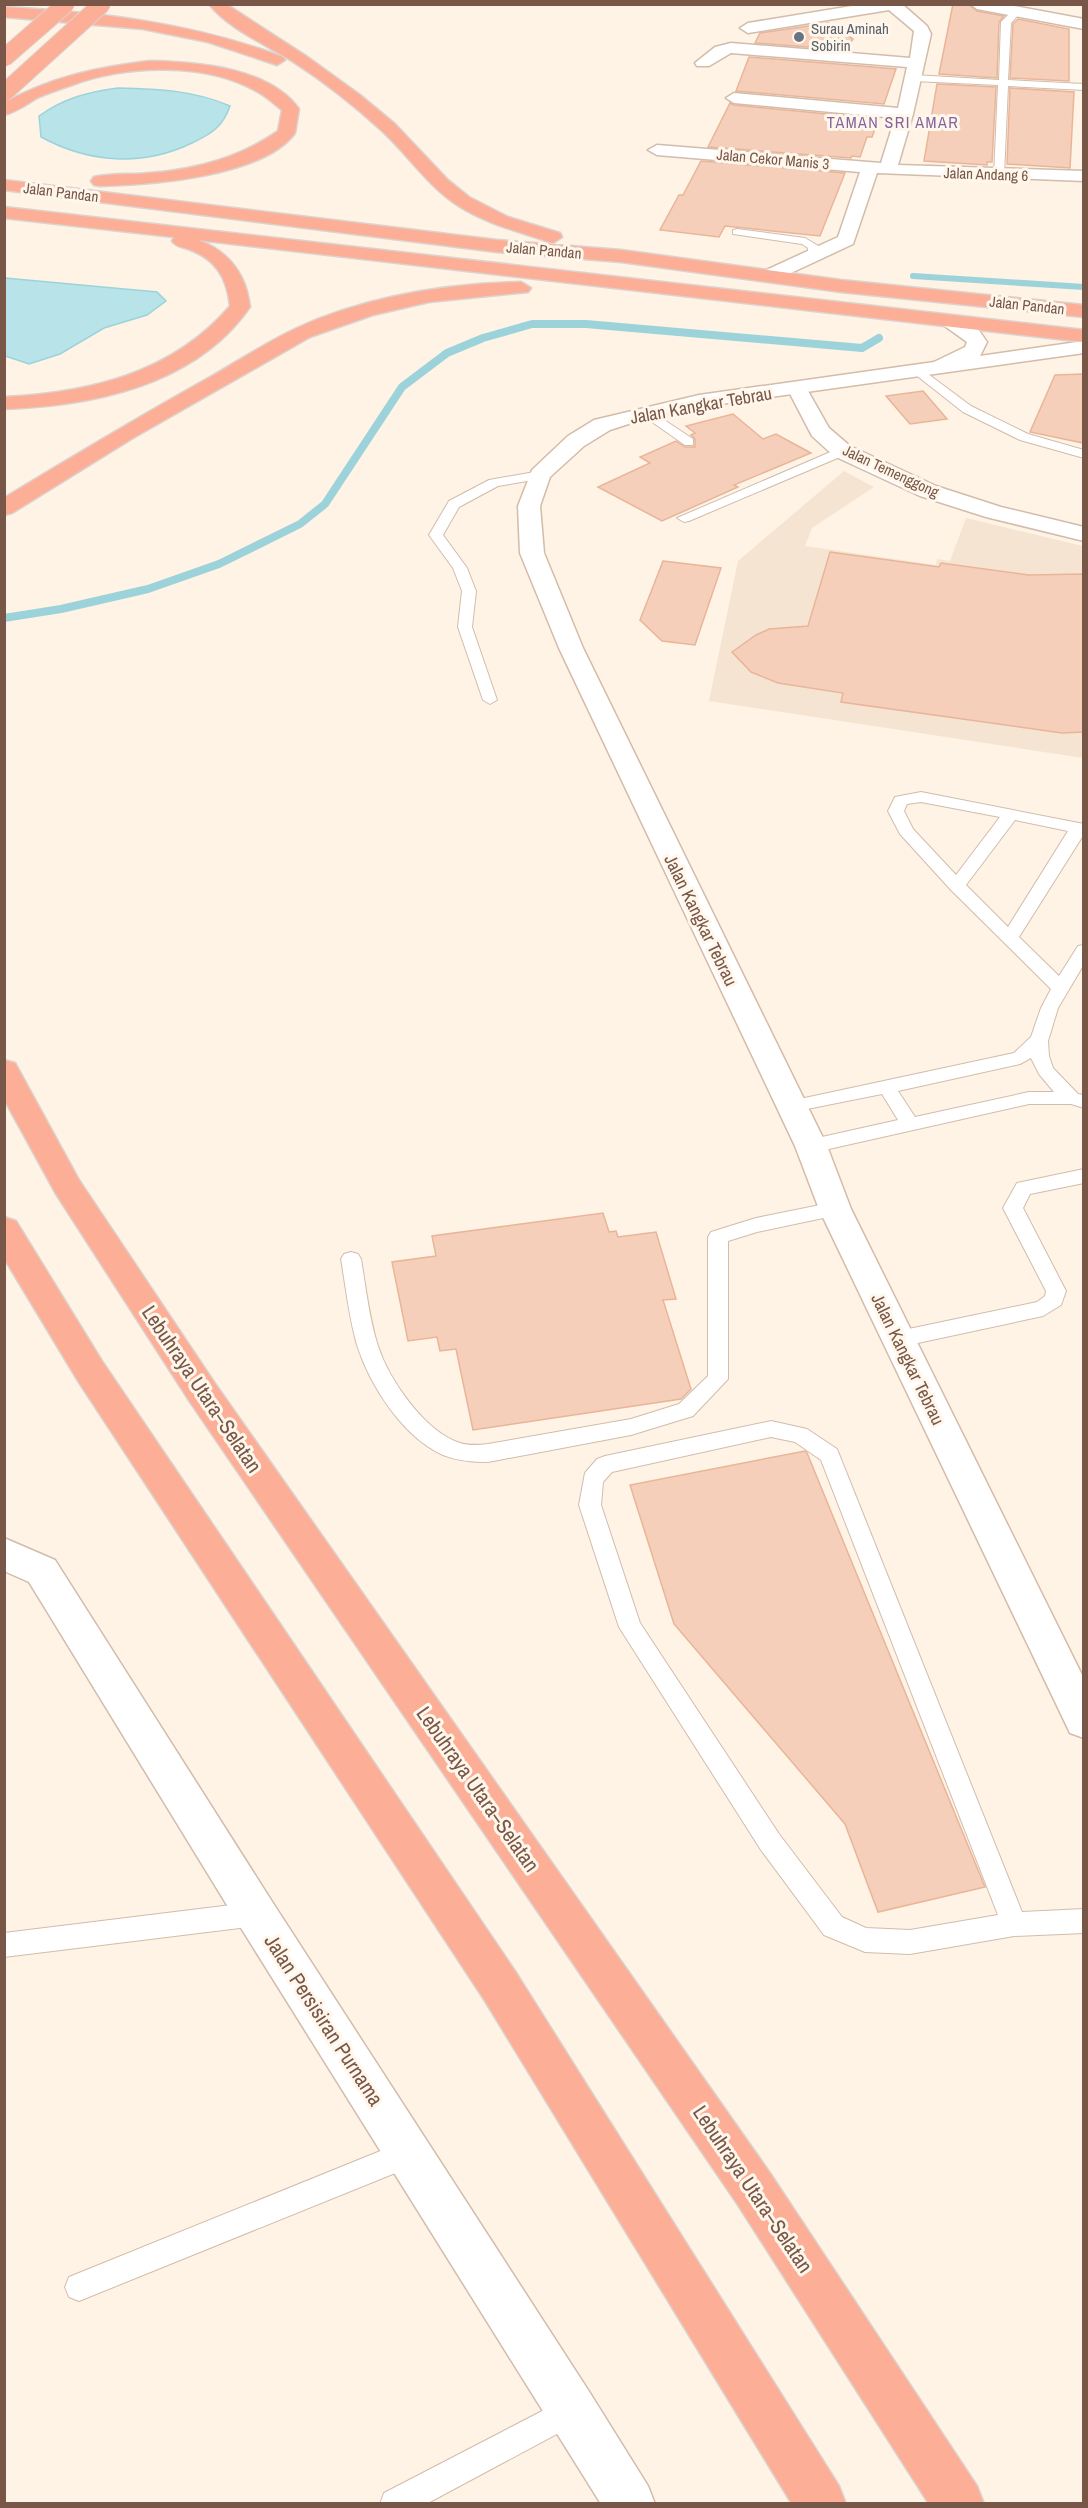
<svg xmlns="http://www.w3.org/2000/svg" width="1088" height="2508" font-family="'Archivo Narrow',sans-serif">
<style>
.residential{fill:#f6e4d2}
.water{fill:#b7e3e9;stroke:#9cd3db;stroke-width:1.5}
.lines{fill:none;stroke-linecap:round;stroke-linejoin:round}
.stream-far1{stroke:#9cd3db;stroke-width:6}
.stream{stroke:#9cd3db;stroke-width:8}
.building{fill:#f5cfba;stroke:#e9b599;stroke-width:1.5}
.lane-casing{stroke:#d2bcac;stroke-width:2}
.street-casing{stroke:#d2bcac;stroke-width:3}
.secondary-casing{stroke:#d5bba9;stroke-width:3}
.highway-casing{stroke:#dcd3cf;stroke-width:3}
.lane{fill:#fff;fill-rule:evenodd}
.street{fill:#fff;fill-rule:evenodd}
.secondary{fill:#fff;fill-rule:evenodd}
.highway{fill:#fcae97;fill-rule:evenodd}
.highway-bridge-casing{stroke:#dcd3cf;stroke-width:19;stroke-linecap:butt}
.highway-bridge{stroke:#fcae97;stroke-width:17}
.worship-dot{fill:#6b7280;stroke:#fff7eb;stroke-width:2}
.labels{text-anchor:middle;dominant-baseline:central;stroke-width:6;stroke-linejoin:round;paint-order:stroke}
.far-worship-label{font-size:15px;fill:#5b616d;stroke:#fff7eb;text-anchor:start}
.far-street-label{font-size:15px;fill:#785748;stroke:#fff7eb}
.far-neighbourhood-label{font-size:16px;letter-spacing:1.5px;fill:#87639c;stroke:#fff7eb}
.street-label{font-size:18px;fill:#785748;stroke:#fff7eb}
.near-street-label{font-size:21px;fill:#785748;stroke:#fff7eb}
</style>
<rect width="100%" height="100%" fill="#fef3e4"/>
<path class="residential" d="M844,471l30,16 -62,41 -7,18 131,19 1,-6 13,2 16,-43 117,28v212l-374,-57 29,-140z"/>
<path class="water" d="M118,88c39,1 76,2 112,18 -7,21 -19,28 -38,37 -50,24 -103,20 -151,-6l-2,-21c25,-18 49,-24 79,-28z
M5,278l152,14 9,9 -19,14 -43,13 -44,26 -31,10 -24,-8z"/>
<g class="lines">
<path class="stream-far1" d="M913,276l171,11"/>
<path class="stream" d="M4,618l57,-9 87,-20 71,-25 81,-40 25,-20 77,-117 45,-34 36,-15 49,-14h54l276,24 17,-10"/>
</g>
<path class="building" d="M953,4h15l9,7 27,5 -5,6 -2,56 -58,-4z
M1018,19l51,10v52l-59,-3 3,-54z
M828,23l25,16 -7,11 -91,-7 5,-10z
M749,57l88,7 59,5 -12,35 -148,-13z
M937,84l59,3 -4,75h-5v3l-63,-4z
M1010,88l64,4 -4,76 -63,-4z
M730,103l4,2 145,14 -7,18h-5l-7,20 -8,-1 -1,2 -143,-11z
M701,161l144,12 -25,63 -95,-10 -6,11 -59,-7 19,-35h4z
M1083,374v69l-53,-11 25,-57z
M923,391l24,28 -37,5 -24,-28z
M733,414l30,25 13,-5 35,19 -77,32 4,2 -76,34 -64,-34 52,-24 -10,-6 36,-16 9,6h10v-8l-4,-4 4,-2 -9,-7z
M830,552l109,15 2,-4 88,12 54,-1v158l-21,1 -221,-31 2,-9 -65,-10 -27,-11 -19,-20 24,-17 13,-6 39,-3z
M663,561l58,7 -26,77 -33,-4 -22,-21z
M603,1213l6,19 7,-1 2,6 38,-5 20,67 -13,1 28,89 -10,10 -208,31 -17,-81 -16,2 -3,-14 -29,4 -16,-79 44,-6 -4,-20z
M805,1451l2,2 178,434 -107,25 -33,-88 -171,-200 -44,-139z"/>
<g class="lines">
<defs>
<path id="lane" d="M1013,10l8,2 -10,11 -3,57 76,4v6l-76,-4 -4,89 -5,3 -5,-3 4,-90 -84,-4 -5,-3 5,-3 85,5 2,-58z
M737,229l68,9 15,9 -2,9 -10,2v-10l-6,-4 -69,-10v-4z
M920,368l51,38 57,28 56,16v8l-64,-18 -57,-28 -47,-37v-6z
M646,408l47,31v6h-8l-43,-30 -2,-3z
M842,447l5,1v6l-158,67 -5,1 -7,-4z
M540,471l6,4 -1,3 -47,8 -39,21 -16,28 24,33 9,23 -4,36 25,73 -7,4 -7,-4 -25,-73 4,-36 -9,-23 -24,-33 20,-34 40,-21z
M921,792l163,32v10l-65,103 40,39 19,-30 6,-1v19l-26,44 -10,33 1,15 4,12 25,26 6,1v13l-13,-4h-42l-218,49 -7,-2 -2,-5 2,-5 94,-21 -16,-26 -90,18 -6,-2 -3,-4 3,-4 228,-49 17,-16 10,-29 10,-19 -100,-99 -51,-56 -12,-23 7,-14zM921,802l79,15 -44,58 -43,-46 -9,-18 3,-7zM1015,820l53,11 -60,96 -42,-42zM1031,1058l8,16 15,18h-25l-114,25 -17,-26 122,-27z
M1084,1169v14l-54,11 -7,14 43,83 -5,14 -18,11 -144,31 -7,-2 -3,-6 3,-6 7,-2 138,-29 8,-6 1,-5 -43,-83 14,-25z
M835,1202l7,2 3,5 -3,5 -85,18 -29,9v138l-35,37 -62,19 -143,27c-16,0 -30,-1 -45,-7 -40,-18 -73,-69 -86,-110 -8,-28 -11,-57 -16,-86l3,-5 7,-2 7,2 3,5c5,29 8,59 17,87 11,34 47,86 82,97 9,3 19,2 28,1l143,-25 48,-15 29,-28v-139l3,-5 45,-14z
M771,1421l36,8 30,20 185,463 62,-3v24l-70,3 -104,18 -45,-2 -41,-17 -63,-85 -142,-223 -40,-122 6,-32 12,-14 8,-3zM771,1437l24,5 26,18 177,455 -88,15 -44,-2 -24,-11 -63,-83 -139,-211 -39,-118 2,-23 9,-10z
M256,1902l9,4 4,8 -4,8 -9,4 -252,31v-24z
M410,2139l10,4 4,10 -4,10 -341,138 -10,-4 -4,-10 4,-10z
M573,2395l10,5 5,10 -5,10 -157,84h-46l4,-11z"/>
<path id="street" d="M864,4h38l25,22 4,8 -18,80 -15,51 186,6v10l-207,-8 -24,71 -77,36h-14l-3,-4 3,-4 76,-35 22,-65 -203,-17 -9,-5 9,-5 224,18 14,-45 -161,-15 -8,-5 8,-5 164,15 9,-41 -176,-14 -22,13h-12l-2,-3 20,-16 16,-4 179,15 4,-27 -25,-21 -141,23 -8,-5 8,-5z
M970,4h34l80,15v10l-107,-20z
M797,382l7,2 25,44 21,18 86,40 65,21 83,20v14l-98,-24 -66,-21 -86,-40 -22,-20 -25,-48 3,-4z
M4,1538l51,22 216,340 319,493 58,93 7,18h-54l-360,-576 -212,-346 -25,-11z"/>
<path id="secondary" d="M949,316l29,13 9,13 -7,14 104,-15v12l-385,54 -49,10 -40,13 -26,16 -34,31 -10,29 4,47 39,95 244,498 24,63 233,470v59l-14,-5 -251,-524 -24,-63 -236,-498 -39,-95 -2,-47 14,-36 36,-34 26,-16 105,-25 235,-33 31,-15 2,-5 -28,-20 3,-4z"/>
<path id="highway" d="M209,4h17l80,52 54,39 35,29 53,56 21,17 39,20 52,16 2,4 -9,6 -7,-2c-30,-10 -61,-18 -89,-36 -29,-19 -49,-50 -75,-74 -27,-25 -59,-50 -90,-70 -27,-17 -63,-32 -83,-57z
M4,7c96,5 188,16 279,50l2,3 -8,5 -69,-23 -65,-13 -139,-12z
M150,61c46,1 119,6 149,48l-4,24c-32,44 -145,52 -195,53l-6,-1 -3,-4 3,-4c18,-4 38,-2 56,-4 47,-4 89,-15 128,-42l4,-21c-8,-6 -16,-14 -26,-19 -52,-29 -129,-26 -184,-6 -12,4 -24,8 -35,13 -10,6 -21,14 -33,17v-12c47,-26 94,-36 146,-42z
M4,180l493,60 124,10 220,30 243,25v12l-243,-25 -220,-30 -124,-10 -493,-62z
M4,207l1080,123v12l-886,-102c32,12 48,34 52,67 -54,78 -157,99 -246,102v-12c85,-4 169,-24 226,-91 -3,-28 -14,-47 -42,-57 -6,-2 -12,-2 -16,-8l2,-4 -170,-19z
M521,282l10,6 -3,4 -99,10 -56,13 -63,22 -177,101 -121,75 -8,2v-17c69,-42 138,-83 208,-122 28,-16 55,-34 83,-47 69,-32 150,-45 226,-47z
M4,1060l11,3 64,117 135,202 556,791 207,313 7,18h-55l-191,-299 -548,-803 -134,-208 -52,-95z
M4,1217l12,4 86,140 413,610 324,515 7,18h-54l-307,-503 -407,-620 -74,-123z"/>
</defs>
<use href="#lane" class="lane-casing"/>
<use href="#street" class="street-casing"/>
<use href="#secondary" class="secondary-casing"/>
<use href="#highway" class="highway-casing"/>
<use href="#lane" class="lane"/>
<use href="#street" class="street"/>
<use href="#secondary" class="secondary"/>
<use href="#highway" class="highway"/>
<defs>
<path id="highway-bridge" d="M4,58l62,-54
M4,93l98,-89"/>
</defs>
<use href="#highway-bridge" class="highway-bridge-casing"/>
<use href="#highway-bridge" class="highway-bridge"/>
</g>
<circle class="worship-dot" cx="799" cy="37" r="6"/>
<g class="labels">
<g class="far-worship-label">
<text x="811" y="28">Surau Aminah<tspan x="811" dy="17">Sobirin</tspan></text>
</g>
<g class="far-street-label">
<text transform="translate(773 159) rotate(5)">Jalan Cekor Manis 3</text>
<text transform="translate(986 174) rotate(2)">Jalan Andang 6</text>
<text transform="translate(61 192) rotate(7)">Jalan Pandan</text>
<text transform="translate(544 250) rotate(5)">Jalan Pandan</text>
<text transform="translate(1027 305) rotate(6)">Jalan Pandan</text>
<text transform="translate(891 471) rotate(25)">Jalan Temenggong</text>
</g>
<g class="far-neighbourhood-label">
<text x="893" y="122">TAMAN SRI AMAR</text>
</g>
<g class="street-label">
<text transform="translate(701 405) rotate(-10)">Jalan Kangkar Tebrau</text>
<text transform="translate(701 920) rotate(64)">Jalan Kangkar Tebrau</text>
<text transform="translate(908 1359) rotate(64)">Jalan Kangkar Tebrau</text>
</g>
<g class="near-street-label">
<text transform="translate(202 1389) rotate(56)">Lebuhraya Utara–Selatan</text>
<text transform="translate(478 1789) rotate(55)">Lebuhraya Utara–Selatan</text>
<text transform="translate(324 2020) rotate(57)">Jalan Persisiran Purnama</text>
<text transform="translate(753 2189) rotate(56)">Lebuhraya Utara–Selatan</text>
</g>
</g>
<rect width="1088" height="2508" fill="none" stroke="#785748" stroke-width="12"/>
</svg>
